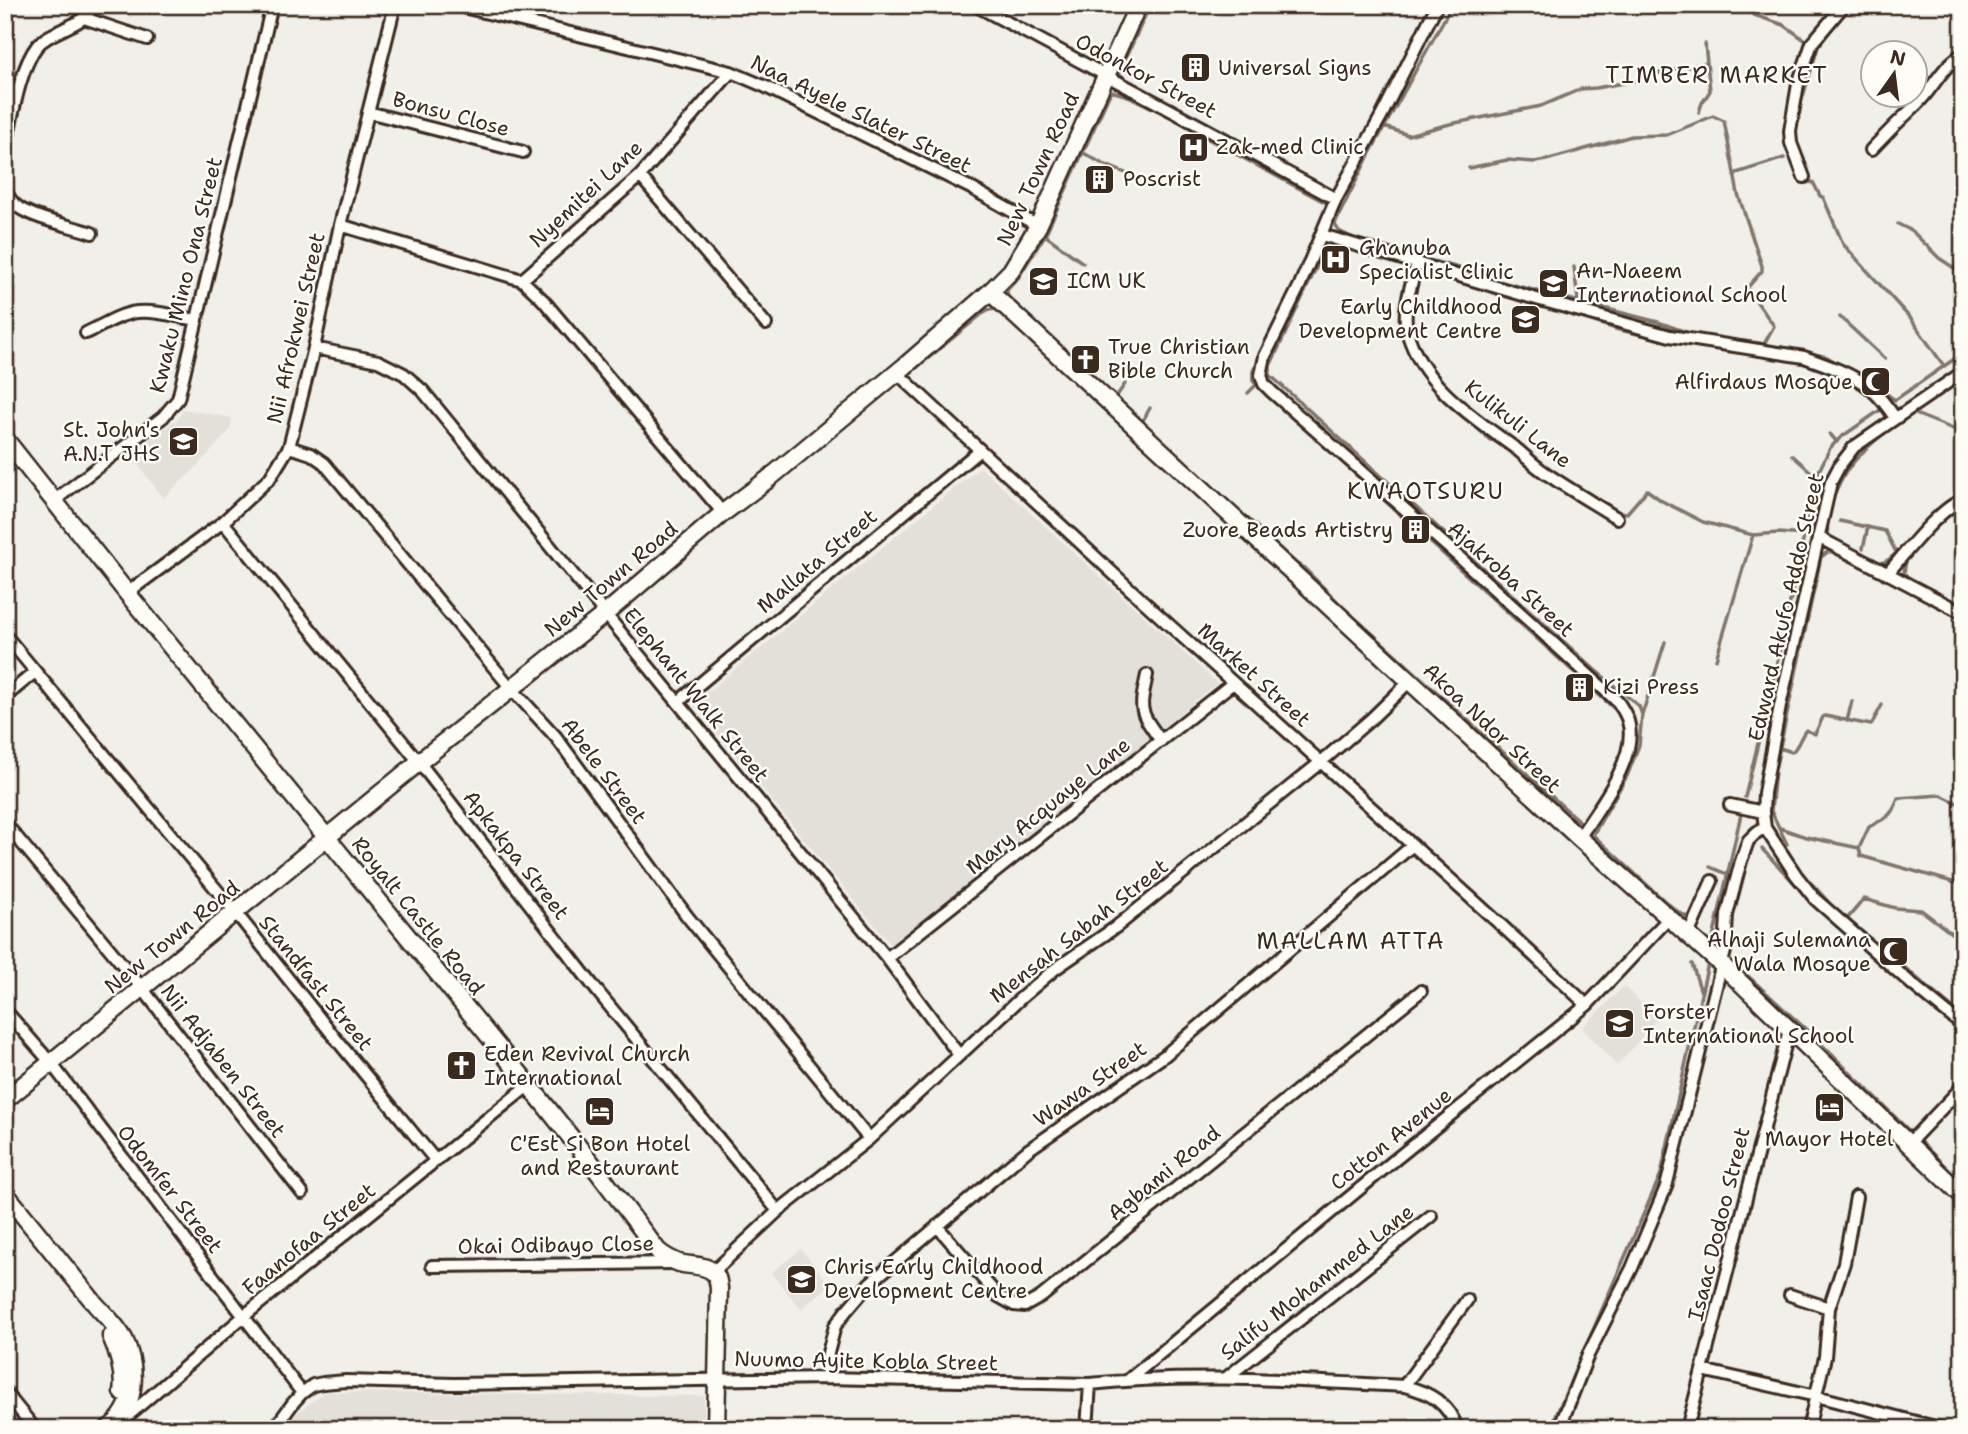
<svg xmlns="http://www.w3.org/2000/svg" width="1968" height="1434" font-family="'Shantell Sans',sans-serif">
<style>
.built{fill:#e3e0da}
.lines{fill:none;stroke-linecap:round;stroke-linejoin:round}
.stream{stroke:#80746b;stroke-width:3.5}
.street-casing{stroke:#3b2a1e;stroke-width:16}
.secondary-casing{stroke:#3b2a1e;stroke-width:21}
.street{stroke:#fdfcf7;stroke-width:10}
.secondary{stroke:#fdfcf7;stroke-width:16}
.labels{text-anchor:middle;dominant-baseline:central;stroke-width:5;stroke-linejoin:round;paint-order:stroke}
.poi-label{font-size:21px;fill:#3b2a1e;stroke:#fdfcf7;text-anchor:start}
.street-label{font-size:21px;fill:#3b2a1e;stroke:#fdfcf7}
.neighbourhood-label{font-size:23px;letter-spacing:2px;fill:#3b2a1e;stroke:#fdfcf7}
</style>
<rect width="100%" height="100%" fill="#f1efea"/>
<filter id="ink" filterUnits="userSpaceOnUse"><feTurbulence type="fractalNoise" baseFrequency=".0143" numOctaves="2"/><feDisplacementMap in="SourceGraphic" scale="14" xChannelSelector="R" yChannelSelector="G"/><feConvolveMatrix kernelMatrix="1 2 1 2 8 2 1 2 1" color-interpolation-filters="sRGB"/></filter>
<g filter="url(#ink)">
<path class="built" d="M183,409l49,9 -2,12 -37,41 -30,27 -34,-45 50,-35z
M980,467l237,216 -321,268 -203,-247z
M1624,986l33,33 -40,47 -35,-38z
M801,1249l29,36 -29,24 -30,-36z
M325,1392l379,4v33h-419l11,-15z"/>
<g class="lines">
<path class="stream" d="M1150,5l-31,68 6,6 145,79
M1155,5l9,3
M1738,5l16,10 30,10 25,18
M1119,28l10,-23
M1699,112l3,-9 8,-12 -5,-47
M1385,127l23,8 42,-11 91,-18 40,-17 15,-1 43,-8 12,-5 55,-12
M1785,129l4,-15
M1795,129l4,-10 -2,-3 21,-69 32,-42
M1082,152l19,11 39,16
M1469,168l38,-8 28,2 11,-2 86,-24 35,-1 46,-19 11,5 14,73 24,72v5l-15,17 27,38 -10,18
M1734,176l3,-3 47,-15
M1802,179l2,4 9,-1 7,14 3,1 20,47 68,75 33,47
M1898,224l14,7 27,27 24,16
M1045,235l38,28
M1357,240l-18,-9 -4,-6 1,-4 33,-66 83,-150
M1311,246l23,-55 48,-88
M1326,247l-56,119v9l324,294 45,37 3,9
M1405,254l54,14 35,12 164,42 36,13
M1574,267l4,33
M1008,300l-1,-10 11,-12 27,-43 66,-144 17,5 47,23 35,21 118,64
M1570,314l49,16 52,11
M1840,317l45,42
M1708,337l51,6 38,8
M1805,352l22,5 13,8
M1260,358l-7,13v10l15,14
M909,374l78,-64 10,-1 4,4
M1874,385l21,15
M1248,393l8,-8
M1114,400l11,-16
M1895,400l68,-47
M1913,413l50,20
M1289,414l331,300
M1141,424l9,-16
M1474,425l16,15 10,1
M1830,434l7,8
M1168,446l129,118 6,3 39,39 239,217 31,-46
M1151,451l74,69
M1792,455l18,16 7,4
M1831,502c5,-10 9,-21 15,-30 24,-36 81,-68 117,-93
M1615,512l12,1 20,-23 15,11 41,21 50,13 25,-2 27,2
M1827,520l1,14 4,5
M1840,521l45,10 11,21
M1863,548l5,-21
M1914,550l36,-37
M1261,554l28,26
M1909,556l-3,4 -2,13 6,7
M1878,563c12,0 15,-10 25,-14
M1665,642l-23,73 -3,30 -12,31 -34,59 75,69 9,7 10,6
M1716,659l37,-124
M1847,721l5,-20
M1780,748l12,4c7,-6 8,-15 14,-22l9,4 8,-17 2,-1 46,9 11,-20
M1745,797l29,-120 43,-202 13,-27 10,-10 46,-32
M1963,806l-22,-11 -43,3 -5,12 -6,7 -18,10 -10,21 2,8 102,29
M1780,828l26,9 53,11
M1787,844l-16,-33 4,-41 46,-213 8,-6 3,1 131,66
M1762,849l42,44
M1710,867l17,7
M1812,884l20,22 131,111
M1847,919l17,-20 31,9 26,2 42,32
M1711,948l30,-134
M1692,964l9,28
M1748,976l63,58 152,150
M1879,1127l28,26
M1550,1429l111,-255 48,-215"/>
<defs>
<path id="street" d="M455,5l276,67 35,15 203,100 69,39
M975,5l361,194
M1437,5l-54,108 -47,86 -37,88 -34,69 -4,19 3,9 8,8 187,165 159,145c4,6 8,12 10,19 11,36 -30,87 -49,117
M84,18l63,21
M368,112l155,40
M5,149c7,-29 14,-80 32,-103 14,-17 50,-20 56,-41
M1871,150c15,-16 31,-32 47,-47 15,-15 26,-39 45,-49
M640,176l126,148
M1804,177l-13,-34 -1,-12 8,-47 14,-41 32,-38
M5,189c3,8 6,13 13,18 17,12 54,19 74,26
M340,225l182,55 21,20 180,213
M1322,235l211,63 137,38 134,21c20,7 49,17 66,31 10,9 18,19 25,30
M1417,262c-5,22 -15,47 -10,69 15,56 69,88 112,120 8,7 16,15 25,21 23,16 49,31 73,46
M522,280l118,-104 91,-104
M86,333c16,-7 33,-19 51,-21 20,-2 41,5 60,8
M314,348l64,13 26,13 19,17 464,567 72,97
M896,372l248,230 358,324 85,79
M1963,372l-109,75 -14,18 -9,17 -51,224 -16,87 -1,19 2,16 31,47 19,24 98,86 50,41
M289,447l22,7 13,9 187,225 45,49 131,179 182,223
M55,500l108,-83 15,-18 94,-394
M223,522l196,240 179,230 180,219
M1818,537l145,76
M1887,574c17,-19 53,-67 76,-74
M127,593l96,-71 47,-44 19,-31 25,-99 26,-123 55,-220
M5,635l231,278 100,126 100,122
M1147,675c-8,37 -8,35 14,66
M5,697l30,-25
M678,702l302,-252
M1730,805l33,7
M5,823l137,165 160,205
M1688,935l24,-54
M887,958l346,-275
M5,1010l46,53 251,330
M1908,1144l55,-58
M937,1226l61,70 16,9 11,1 16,-9 380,-306
M432,1266l242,-3
M713,1272l65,-61 91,-72 152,-141 34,-29 61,-42 205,-165 50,-43 40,-39
M1790,1295l39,13 -4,49 -17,72
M1829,1308l15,-45 12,-66
M1702,1370l114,26 127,33
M826,1378l2,-25 7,-27 11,-15 24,-28 158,-133 136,-94 249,-211
M1226,1378l205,-162
M1128,1380l263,-217 196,-158 82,-87
M1404,1386l63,-86
M5,1392l30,37
M123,1420l121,-104 285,-231
M274,1429l19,-26 9,-10 11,-8 10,-2 23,-2 108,3 372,-6 264,6c104,-11 209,-3 314,2 25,6 45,17 53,43
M1087,1429l3,-45
M1559,1429l29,-74 44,-87 34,-81 59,-236 2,-36 14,-54 7,-20 9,-9 8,-4
M1687,1429l102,-399"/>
<path id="secondary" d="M990,292l589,546 142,126 242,232
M5,439l122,154 402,492 63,79 66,87c6,5 13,9 21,12 10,3 25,1 34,9 5,4 5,10 6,16l-3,141
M5,1100l414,-338 186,-148 118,-101 44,-33 138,-114 85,-74 21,-21 27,-45 100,-221
M5,1193l91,112c10,11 21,21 28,34 14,30 13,70 -16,90
M111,1336c7,15 14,39 11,56"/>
</defs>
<use href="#street" class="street-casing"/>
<use href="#secondary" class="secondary-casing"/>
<use href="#street" class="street"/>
<use href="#secondary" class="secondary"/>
</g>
</g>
<defs>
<symbol id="building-square" viewBox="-11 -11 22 22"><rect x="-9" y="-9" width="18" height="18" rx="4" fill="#3b2a1e" stroke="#fdfcf7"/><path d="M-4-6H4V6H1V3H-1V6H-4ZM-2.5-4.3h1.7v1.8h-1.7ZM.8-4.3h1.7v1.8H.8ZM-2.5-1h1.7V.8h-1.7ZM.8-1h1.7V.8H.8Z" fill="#fff"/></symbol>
<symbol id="hospital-square" viewBox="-11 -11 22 22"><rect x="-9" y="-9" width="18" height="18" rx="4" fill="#3b2a1e" stroke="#fdfcf7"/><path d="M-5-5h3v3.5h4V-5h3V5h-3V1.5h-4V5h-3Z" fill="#fff"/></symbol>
<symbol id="university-square" viewBox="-11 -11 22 22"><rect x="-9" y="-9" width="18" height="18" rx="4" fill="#3b2a1e" stroke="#fdfcf7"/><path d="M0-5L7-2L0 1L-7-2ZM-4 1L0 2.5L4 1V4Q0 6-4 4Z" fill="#fff"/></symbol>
<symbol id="school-square" viewBox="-11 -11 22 22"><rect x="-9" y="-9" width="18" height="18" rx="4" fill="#3b2a1e" stroke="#fdfcf7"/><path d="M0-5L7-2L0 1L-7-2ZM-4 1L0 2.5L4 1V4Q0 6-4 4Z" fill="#fff"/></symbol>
<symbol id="church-square" viewBox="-11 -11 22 22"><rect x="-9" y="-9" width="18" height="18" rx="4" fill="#3b2a1e" stroke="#fdfcf7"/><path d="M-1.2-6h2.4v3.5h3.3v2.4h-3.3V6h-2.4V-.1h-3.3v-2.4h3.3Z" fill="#fff"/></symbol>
<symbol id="mosque-square" viewBox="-11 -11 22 22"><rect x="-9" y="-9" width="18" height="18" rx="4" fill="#3b2a1e" stroke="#fdfcf7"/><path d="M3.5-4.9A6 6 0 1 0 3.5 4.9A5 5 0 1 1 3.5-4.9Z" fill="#fff"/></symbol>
<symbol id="hotel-square" viewBox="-11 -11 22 22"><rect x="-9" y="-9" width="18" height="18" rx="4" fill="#3b2a1e" stroke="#fdfcf7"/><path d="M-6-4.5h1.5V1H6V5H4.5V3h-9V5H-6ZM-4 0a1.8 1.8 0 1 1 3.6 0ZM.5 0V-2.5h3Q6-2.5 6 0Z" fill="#fff"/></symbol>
</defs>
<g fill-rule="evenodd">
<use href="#building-square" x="1178" y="50" width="35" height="35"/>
<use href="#hospital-square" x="1176" y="130" width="35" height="35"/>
<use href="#building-square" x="1082" y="162" width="35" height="35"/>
<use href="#hospital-square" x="1318" y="242" width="35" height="35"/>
<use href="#university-square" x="1026" y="264" width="35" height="35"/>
<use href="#school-square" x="1536" y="266" width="35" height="35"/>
<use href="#school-square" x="1508" y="302" width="35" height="35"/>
<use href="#church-square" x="1068" y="342" width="35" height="35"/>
<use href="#mosque-square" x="1858" y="364" width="35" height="35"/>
<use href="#school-square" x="166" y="424" width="35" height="35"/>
<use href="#building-square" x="1398" y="512" width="35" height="35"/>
<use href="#building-square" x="1562" y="670" width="35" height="35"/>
<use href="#mosque-square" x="1876" y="934" width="35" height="35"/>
<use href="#school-square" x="1602" y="1006" width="35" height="35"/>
<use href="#church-square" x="444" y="1048" width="35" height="35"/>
<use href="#hotel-square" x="1812" y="1090" width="35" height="35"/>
<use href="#hotel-square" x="582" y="1094" width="35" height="35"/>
<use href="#school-square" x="784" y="1262" width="35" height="35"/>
</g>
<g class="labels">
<g class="poi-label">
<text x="1218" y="68">Universal Signs</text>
<text x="1216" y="147">Zak-med Clinic</text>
<text x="1123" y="179">Poscrist</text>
<text x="1359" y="248">Ghanuba<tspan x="1359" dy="24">Specialist Clinic</tspan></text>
<text x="1576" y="271">An-Naeem<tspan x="1576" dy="24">International School</tspan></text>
<text x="1067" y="281">ICM UK</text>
<text x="1502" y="307" text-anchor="end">Early Childhood<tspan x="1502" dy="24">Development Centre</tspan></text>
<text x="1108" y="347">True Christian<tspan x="1108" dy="24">Bible Church</tspan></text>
<text x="1853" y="382" text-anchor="end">Alfirdaus Mosque</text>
<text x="160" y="430" text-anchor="end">St. John's<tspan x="160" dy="24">A.N.T JHS</tspan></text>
<text x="1393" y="530" text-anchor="end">Zuore Beads Artistry</text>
<text x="1603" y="687">Kizi Press</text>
<text x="1871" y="940" text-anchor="end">Alhaji Sulemana<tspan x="1871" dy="24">Wala Mosque</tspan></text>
<text x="1643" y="1012">Forster<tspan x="1643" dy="24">International School</tspan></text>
<text x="484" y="1054">Eden Revival Church<tspan x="484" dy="24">International</tspan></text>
<text x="1829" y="1139" text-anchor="middle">Mayor Hotel</text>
<text x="600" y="1144" text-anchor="middle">C'Est Si Bon Hotel<tspan x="600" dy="24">and Restaurant</tspan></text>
<text x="824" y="1267">Chris Early Childhood<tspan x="824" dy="24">Development Centre</tspan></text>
</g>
<g class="street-label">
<text transform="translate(1146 76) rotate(28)">Odonkor Street</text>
<text transform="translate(451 114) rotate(15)">Bonsu Close</text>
<text transform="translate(861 114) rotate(26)">Naa Ayele Slater Street</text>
<text transform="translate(1038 169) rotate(-65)">New Town Road</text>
<text transform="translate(586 194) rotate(-43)">Nyemitei Lane</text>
<text transform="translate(186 275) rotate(-76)">Kwaku Mino Ona Street</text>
<text transform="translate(296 328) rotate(-77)">Nii Afrokwei Street</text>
<text transform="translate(1518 424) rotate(38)">Kulikuli Lane</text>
<text transform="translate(817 561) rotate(-40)">Mallata Street</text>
<text transform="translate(611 579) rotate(-40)">New Town Road</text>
<text transform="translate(1511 579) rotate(42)">Ajakroba Street</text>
<text transform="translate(1786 607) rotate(-77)">Edward Akufo Addo Street</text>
<text transform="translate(1254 675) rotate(42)">Market Street</text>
<text transform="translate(696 695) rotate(51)">Elephant Walk Street</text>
<text transform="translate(1492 728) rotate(43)">Akoa Ndor Street</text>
<text transform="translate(604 771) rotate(53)">Abele Street</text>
<text transform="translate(1048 806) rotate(-39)">Mary Acquaye Lane</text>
<text transform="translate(516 855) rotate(52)">Apkakpa Street</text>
<text transform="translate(418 916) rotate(51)">Royalt Castle Road</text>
<text transform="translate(1079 931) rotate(-38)">Mensah Sabah Street</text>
<text transform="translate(172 937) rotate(-39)">New Town Road</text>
<text transform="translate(316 983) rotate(51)">Standfast Street</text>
<text transform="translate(223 1061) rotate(52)">Nii Adjaben Street</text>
<text transform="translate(1090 1084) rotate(-35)">Wawa Street</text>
<text transform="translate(1391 1139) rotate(-39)">Cotton Avenue</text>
<text transform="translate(1164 1173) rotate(-39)">Agbami Road</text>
<text transform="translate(170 1189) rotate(52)">Odomfer Street</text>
<text transform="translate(1719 1224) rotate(-76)">Isaac Dodoo Street</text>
<text transform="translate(309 1239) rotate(-39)">Faanofaa Street</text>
<text transform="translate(556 1245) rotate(-1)">Okai Odibayo Close</text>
<text transform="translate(1317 1282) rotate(-38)">Salifu Mohammed Lane</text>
<text transform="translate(866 1361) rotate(1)">Nuumo Ayite Kobla Street</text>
</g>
<g class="neighbourhood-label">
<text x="1717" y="75">TIMBER MARKET</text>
<text x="1426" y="491">KWAOTSURU</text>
<text x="1351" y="941">MALLAM ATTA</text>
</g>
</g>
<rect width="1968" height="1434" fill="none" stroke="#fdfcf7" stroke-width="28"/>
<rect x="14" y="14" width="1940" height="1406" fill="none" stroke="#3b2a1e" stroke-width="2.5" filter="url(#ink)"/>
<g transform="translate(1894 74) rotate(14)"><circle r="33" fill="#fdfcf7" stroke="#afa8a0" stroke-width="2"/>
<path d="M0-5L12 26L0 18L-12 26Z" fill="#3b2a1e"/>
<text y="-10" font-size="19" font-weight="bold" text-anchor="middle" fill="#3b2a1e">N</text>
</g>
</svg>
